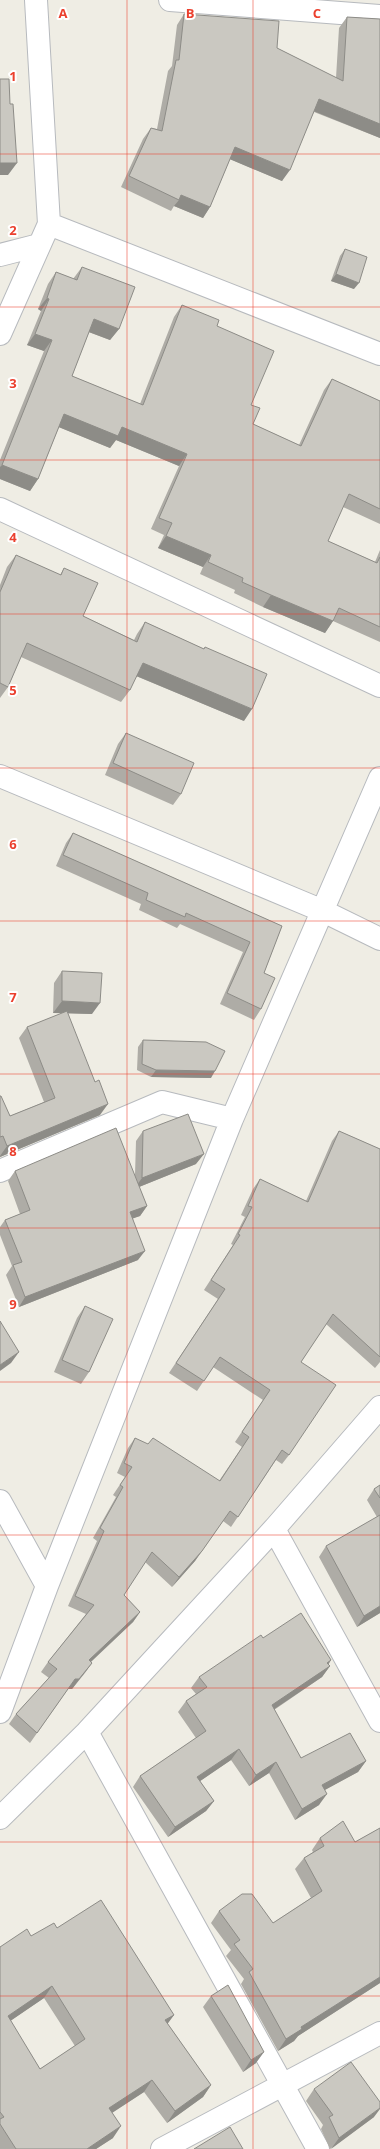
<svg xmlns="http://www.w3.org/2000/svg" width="380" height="2149" font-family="'Open Sans',sans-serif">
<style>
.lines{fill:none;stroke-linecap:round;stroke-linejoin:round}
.street-casing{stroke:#b7babe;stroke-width:24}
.street{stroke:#fff;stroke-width:22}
.wall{fill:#aeaca6;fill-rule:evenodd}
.shaded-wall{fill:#8d8c87}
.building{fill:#cac8c1;stroke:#8d8c87;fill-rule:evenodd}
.grid{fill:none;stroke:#eb402e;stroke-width:1;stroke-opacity:0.55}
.grid-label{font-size:13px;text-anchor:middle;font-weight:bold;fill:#eb402e;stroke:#fff;stroke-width:4;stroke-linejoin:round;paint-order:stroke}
</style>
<rect width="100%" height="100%" fill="#efede4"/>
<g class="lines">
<defs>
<path id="street" d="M170,0l210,16
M49,224l331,130
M0,255l39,-10
M0,334l49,-110 -13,-224
M0,509l380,177
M0,776l323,135 57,28
M0,1171l162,-69 70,17
M0,1501l47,85
M274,1529l106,192
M0,1712l47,-126 185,-467 148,-341
M87,1732l231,417
M0,1818l87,-86 187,-203 106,-122
M162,2149l218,-116"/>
</defs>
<use href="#street" class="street-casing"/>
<use href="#street" class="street"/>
</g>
<path class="wall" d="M184,14l93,34 59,30 3,-50 8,-11 33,2v119l-66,-26 -32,69 -52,-22 -20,48 -7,11 -29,-12 -3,5 -50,-24 22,-48 8,-11 6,1 11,-58 4,-5 5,-41z
M345,249l9,40 -23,-8 9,-25z
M82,267l37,62 -9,11 -21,-8 -17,44 68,28 34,-87 8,-12 35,21 34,79 2,19 46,21 25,-55 8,-11 48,22v123l-37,-17 -15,34 47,21 5,-12v92l-47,-21 -8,12 -62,-26 -29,-14 1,-3 -35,-16 3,-7 -45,-19 6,-13 -13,-6 28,-63 -63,-26 -6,8 -51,-21 -21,52 -8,12 -30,-12v-19l44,-109 -17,-6 14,-34 -3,-2 10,-25 8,-12 17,7z
M16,555l44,20 4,-7 19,48 51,24 3,-6 8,-12 59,27 1,-2 39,74 -108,-45 -6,14 -9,12 -100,-45 -13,30 -8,11v-113l7,-18z
M126,733l55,61 -8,11 -68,-30 13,-31z
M73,833l209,93 -18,47 -3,36 -7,11 -34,-16 23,-52 -63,-28 -3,4 -38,-18 2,-6 -85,-38 10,-23z
M62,971l30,43 -25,-1 33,102 -100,42v-61l10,20 34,-14 -25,-64 8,-11 36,-14h-10l1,-30z
M143,1040l68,38 -60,-1 -14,-7 1,-23z
M143,1131l53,33 -57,23 8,19 -7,10 -7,2 5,42 -119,47 -13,-32 6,-9 -12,-31v-8l5,-7 15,-6 -12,-33 7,-10 120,4 1,-34z
M339,1131l41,18v213l-5,6 -49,-44 -25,38 -12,93 -7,9 -6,-4 -45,67 -8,-6 -28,40 -23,26 -27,-25 -21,33 16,17 -7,10 -42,40 1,1 -7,10 -13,16h-4l-38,54 -21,-19 7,-10 33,-36 -8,-6 7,-10 38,-48 -18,-8 29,-65 -4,-3 23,-41 -3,-2 12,-18 -8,-4 11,-25 7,-10 84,43 23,-34 -7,-5 28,-42 -50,-33 -16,24 -28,-18 49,-74 -14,-9 29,-45 -2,-1 14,-27 -4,-2 12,-26 7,-10 46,22 26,-60z
M85,1306l4,66 -8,12 -27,-12 23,-54z
M380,1485v128l-23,14 -38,-70 7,-11 51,-29 -10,-17 7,-11z
M263,1638l68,22 -3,4 2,2 -8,11 -48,33 27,48 65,3 -8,11 -34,18 -5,15 -24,15 -26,-47 -20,13 -18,-26 -31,21 14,20 -8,10 -38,26 -35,-50 7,-11 56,-38 -18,-26 8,-11 10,-7 -5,-6 8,-11z
M380,1828v155l-82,53 -4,5 -16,10 -37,-67 3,-5 -18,-23 5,-6 -20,-27 8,-12 54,12 38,-25 -16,-29 9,-11 9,-6 -1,-2 8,-12 35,4z
M57,1928l117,87 -7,8 44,62 -8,12 -36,26 -23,-31 -32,21 1,25 -17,11h-96v-202zM44,1998l31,48 -35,23 -30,-48z
M211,1996l45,67 -13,9 -40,-65z
M314,2089l60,28 -44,32 -9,-20 2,-4 -17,-24z"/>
<path class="shaded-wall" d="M319,99l61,25v14l-69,-28z
M235,147l55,23 -8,11 -55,-23z
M0,163h17l-9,12h-8z
M181,195l29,12 -7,11 -29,-12 5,-6z
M336,274l23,9 -5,6 -23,-8z
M47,298l2,1 -8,12 -3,-2z
M94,319l25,10 -9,11 -24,-9z
M35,334l17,6 -8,11 -17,-6z
M64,414l58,13 65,27 -8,12 -63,-26 -6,8 -54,-22z
M2,465l36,14 -8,12 -30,-12v-12z
M166,536l45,19 -8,12 -45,-19z
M271,595l62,26 -8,12 -62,-26z
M143,663l109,46 -8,12 -110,-46z
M62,1001l38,2 -8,11 -39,-1z
M156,1070l59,1 -4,7 -60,-1z
M108,1104l-8,11 -100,42v-1l7,-10z
M204,1154l-8,10 -62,25 8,-11z
M147,1206l-7,10 -17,6 7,-10z
M145,1251l-7,9 -119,47 6,-10z
M19,1352l-8,11 -11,8v-6z
M202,1551l-7,10 -23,26 7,-10z
M380,1606v7l-23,14 7,-11z
M140,1612l-7,10 -51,48 7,-10z
M331,1660l-6,10 5,-4 -8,11 -58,39 8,-11z
M92,1663l-20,26h-4l-38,54 45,-64z
M239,1749l-8,11 -41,28 7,-11z
M366,1761l-8,11 -44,24 8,-11z
M276,1762l-7,11 -20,13 7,-11z
M327,1794l-8,11 -24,15 7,-11z
M214,1801l-8,10 -38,26 7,-10z
M380,1977v6l-82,53 -4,5 -16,10 8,-12 15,-12z
M52,1986l-8,12 -44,30 8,-12z
M174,2015l-8,11 -1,-6z
M264,2052l-8,11 -13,9 8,-12z
M152,2080l-8,12 -43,28 8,-12z
M211,2085l-8,12 -36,26 8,-12z
M380,2108v1l-6,8 -43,32 8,-11z
M121,2126l-8,12 -17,11h-9z"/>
<path class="building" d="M184,14l95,7 -2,27 66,33 4,-64 33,2v105l-61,-25 -29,71 -55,-23 -25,60 -29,-12 -2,5 -50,-24 22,-48 11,3 14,-71h3z
M0,79h9l1,25h3l4,59h-17z
M345,249l22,8 -8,26 -23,-9z
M82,267l53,20 -16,42 -25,-10 -22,57 71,29 39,-100 37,15 -2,6 57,25 -23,54 9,3 -7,16 48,22 31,-67 48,22v108l-31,-15 -21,47 49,22 3,-6v70l-41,-19 -6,13 -62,-26 -29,-13 1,-4 -35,-16 3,-7 -45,-19 6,-13 -13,-5 28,-64 -65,-27 -4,9 -54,-22 -26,65 -36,-14 50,-125 -17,-6 14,-35 -2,-1 9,-26 21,8z
M16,555l45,20 3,-7 34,15 -15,33 54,26 8,-20 59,27 1,-2 62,27 -15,35 -109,-46 -13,27 -103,-47 -19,44 -8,-4v-91z
M126,733l68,30 -13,31 -68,-31z
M73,833l209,93 -18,47 11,5 -14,31 -34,-16 23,-51 -64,-29 -1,4 -39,-17 2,-7 -85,-38z
M62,971l40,2 -2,30 -38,-2z
M67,1011l28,71 4,-2 9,24 -101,42 -4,-10 -3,1v-41h1l9,20 45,-18 -28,-71z
M143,1040l63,2 19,9 -10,20 -59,-1 -14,-6z
M188,1114l16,40 -62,24 1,-47z
M116,1128l31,78 -17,6 15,39 -120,46 -12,-32 9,-3 -17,-42 25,-10 -15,-39z
M339,1131l41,18v208l-47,-43 -32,48 35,23 -47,70 -7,-5 -44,67 -8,-6 -28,40 -23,26 -27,-25 -28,43 16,17 -51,48 3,3 -13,16h-4l-38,54 -21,-19 41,-45 -9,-7 46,-57 -19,-9 29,-65 -4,-3 23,-41 -3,-2 12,-18 -8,-4 11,-25 13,6 5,-6 67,43 29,-44 -7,-5 28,-42 -50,-33 -16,24 -28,-18 49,-74 -14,-9 29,-45 -2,-1 14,-27 -4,-1 12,-27 48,23z
M85,1306l28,13 -24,53 -27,-12z
M0,1321l19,31 -19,13z
M380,1485v13l-6,-9z
M380,1515v91l-16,10 -38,-70z
M301,1613l30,47 -4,3 3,3 -58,39 29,53 49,-25 16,28 -44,24 5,9 -25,15 -26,-47 -20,13 -17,-26 -42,28 17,24 -39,26 -35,-51 66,-45 -20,-30 21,-14 -8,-10 62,-42 2,3z
M343,1821l12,21 25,-14v149l-79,50 1,2 -16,10 -37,-67 4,-3 -19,-25 6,-4 -21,-29 23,-17h10l21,29 49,-32 -18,-33 20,-12 -4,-8z
M101,1900l73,115 -9,5 46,65 -36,26 -23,-31 -43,28 12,18 -34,23h-71l-16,-25v-5l4,-2 -4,-5v-165l27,-18 4,7 23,-13 3,5zM52,1986l33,53 -45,30 -32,-53z
M228,1985l36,67 -13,8 -40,-64z
M351,2062l29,40v6l-41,30 -10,-21 4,-2 -19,-26z
M230,2127l13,22h-49z"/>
<path class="grid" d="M127,0v2149M253,0v2149M0,154h380M0,307h380M0,460h380M0,614h380M0,768h380M0,921h380M0,1074h380M0,1228h380M0,1382h380M0,1535h380M0,1688h380M0,1842h380M0,1996h380"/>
<g class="grid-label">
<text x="63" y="18">A</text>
<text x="190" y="18">B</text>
<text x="317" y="18">C</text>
<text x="13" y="81">1</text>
<text x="13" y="235">2</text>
<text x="13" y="388">3</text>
<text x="13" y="542">4</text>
<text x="13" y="695">5</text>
<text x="13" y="849">6</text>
<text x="13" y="1002">7</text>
<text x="13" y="1156">8</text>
<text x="13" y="1309">9</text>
</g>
</svg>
